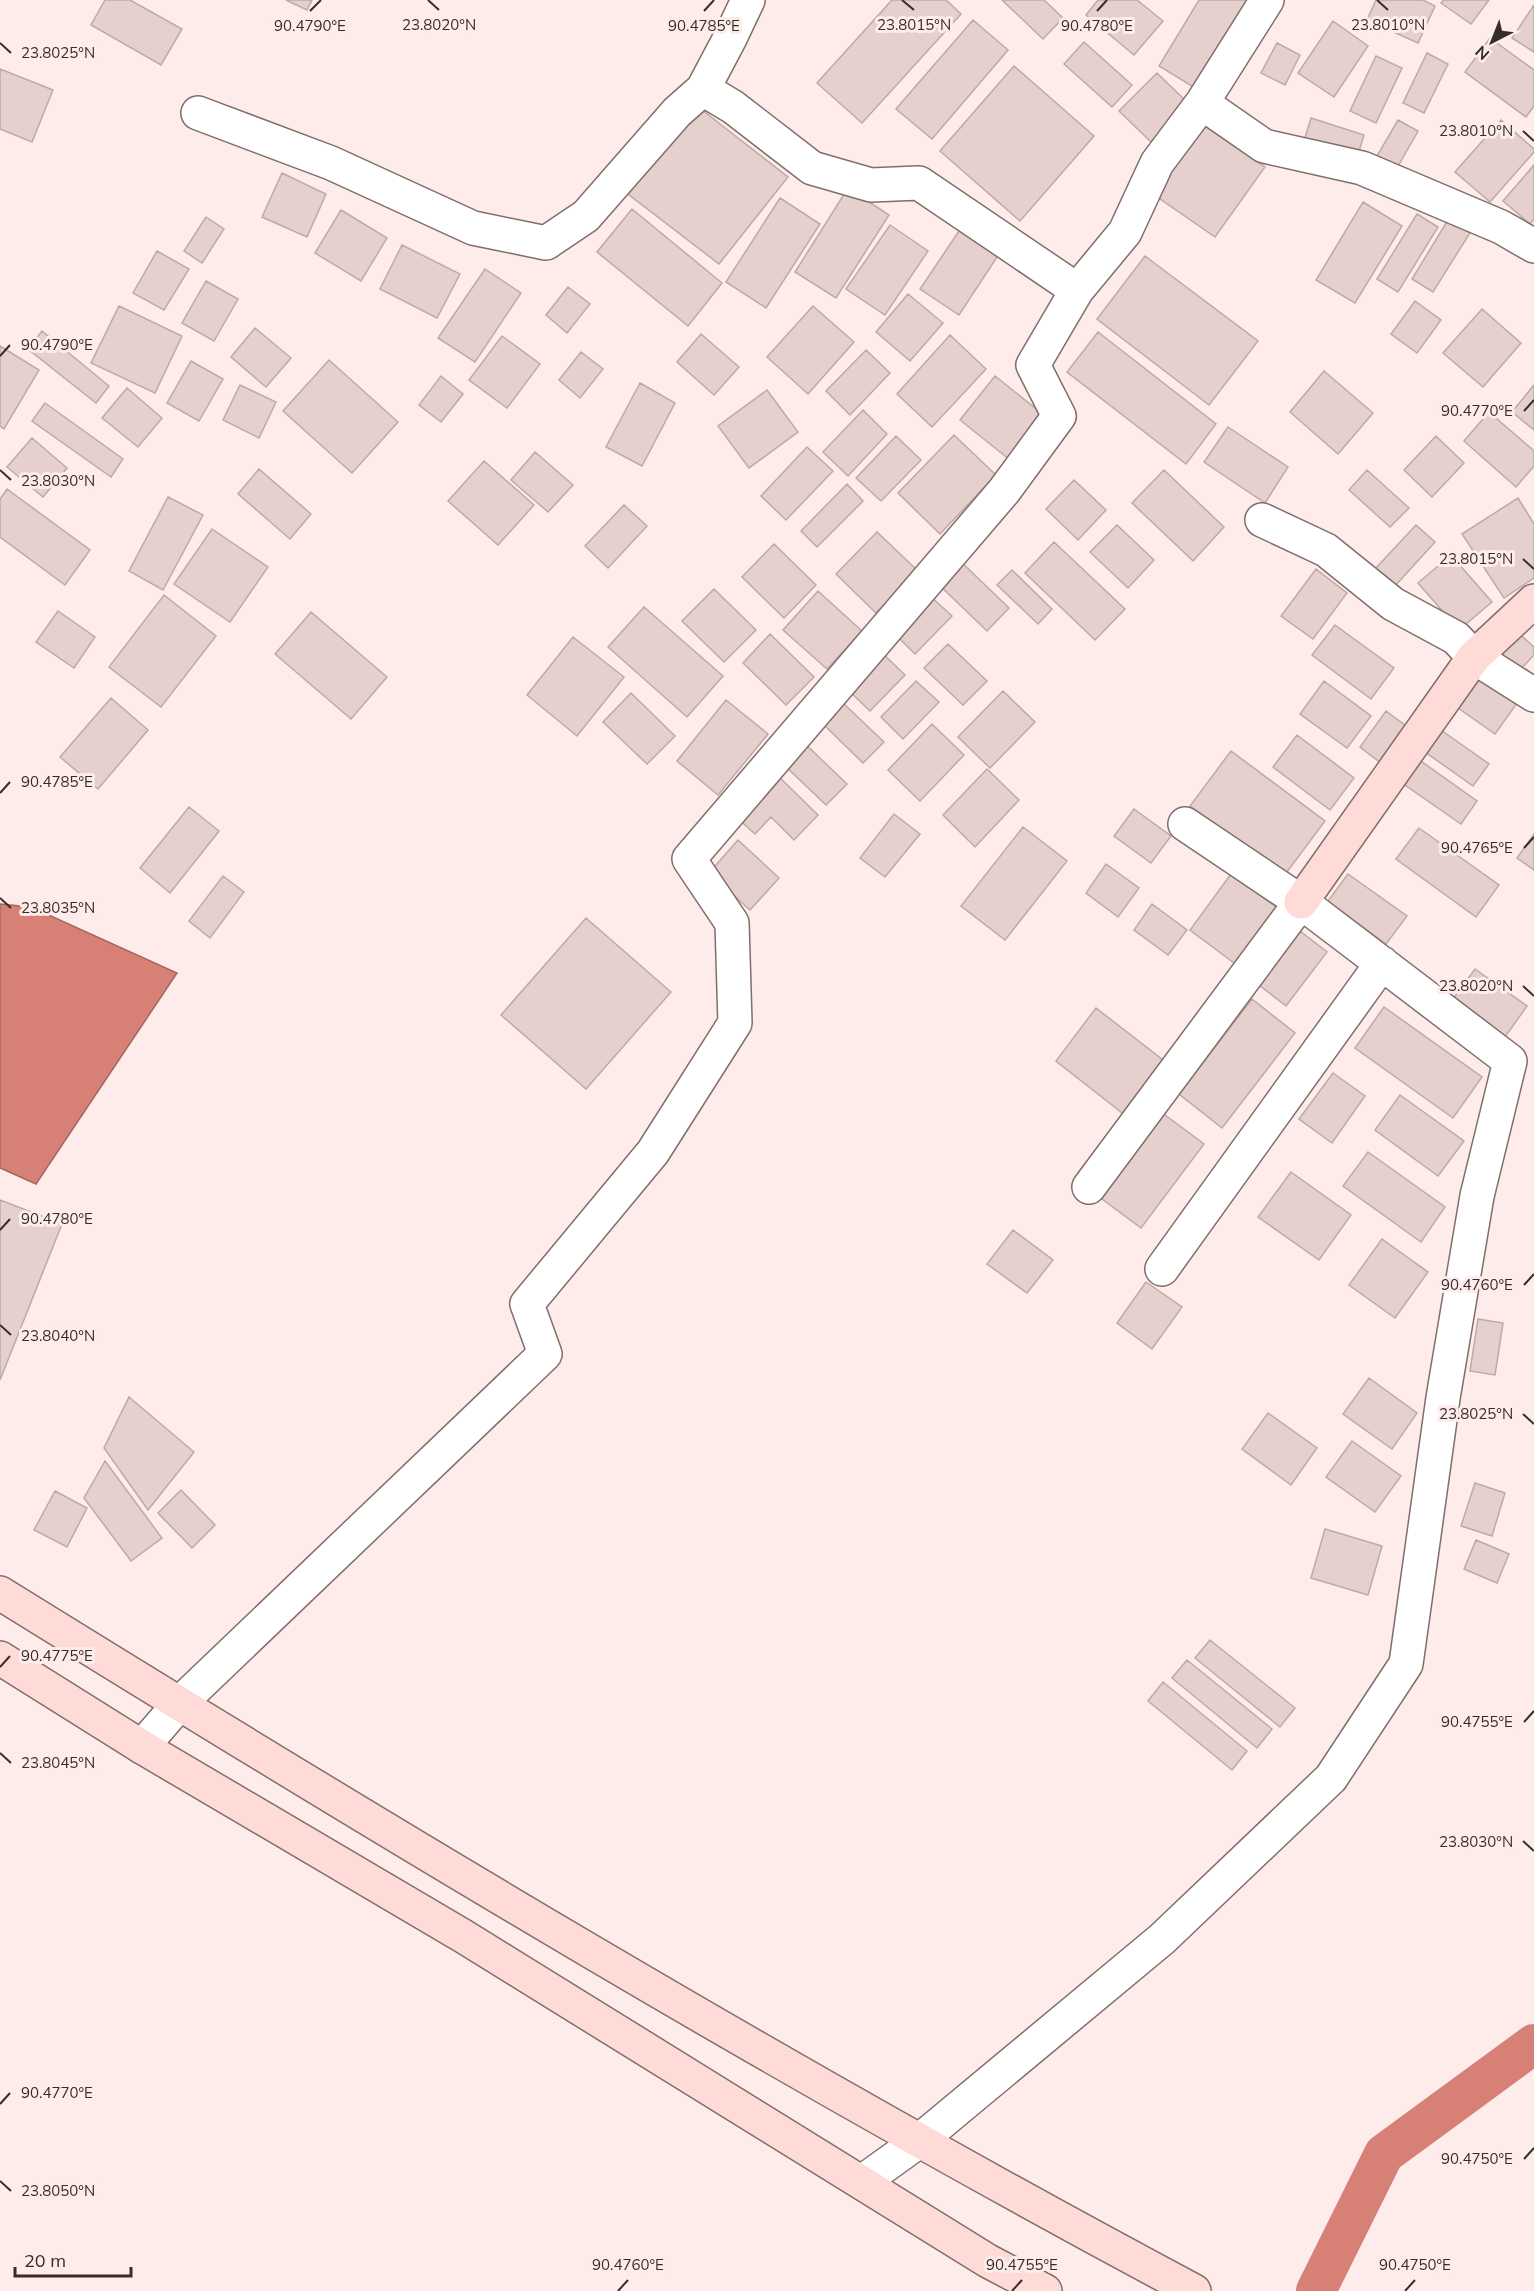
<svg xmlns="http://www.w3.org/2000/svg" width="1534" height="2291" font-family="Mulish,sans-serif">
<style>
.water{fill:#d68076;stroke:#a56760;stroke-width:1.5}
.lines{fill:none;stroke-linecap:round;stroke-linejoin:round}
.canal{stroke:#d68076;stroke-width:40}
.building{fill:#e5d0cd;stroke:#bda9a6;stroke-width:1.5}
.street-casing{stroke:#806e6b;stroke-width:36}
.secondary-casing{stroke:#806e6b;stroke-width:36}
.street{stroke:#fff;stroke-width:33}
.secondary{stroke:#fedbd7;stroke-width:33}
.ticks{fill:none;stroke:#342d2b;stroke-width:2}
.ticks-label{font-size:15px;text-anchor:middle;fill:#342d2b;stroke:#fdecea;stroke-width:6;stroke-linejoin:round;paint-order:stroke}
</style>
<rect width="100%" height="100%" fill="#fdecea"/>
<path class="water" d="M0,904l31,3 146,66 -141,211 -36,-16z"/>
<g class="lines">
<path class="canal" d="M1316,2291l68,-137 150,-110"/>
</g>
<path class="building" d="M105,0h25l52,29 -21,36 -70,-40z
M286,0h26l-5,10z
M892,0h54l15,14 -99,109 -45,-40z
M1002,0h42l19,18 -20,21z
M1098,0h39l26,21 -29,34 -48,-40z
M1199,0h50l-54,88 -36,-22z
M1376,0h47l12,6 -17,37 -51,-23z
M1444,0h45l-18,24 -30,-21z
M1534,5v47l-22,-14z
M973,20l35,30 -76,89 -36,-30z
M1333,21l35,25 -34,51 -36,-24z
M1490,38l44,32v36l-8,11 -61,-45z
M1084,42l48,43 -20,22 -48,-43z
M1277,43l23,12 -15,30 -24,-12z
M1427,53l21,11 -24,49 -21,-10z
M1376,56l26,12 -26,55 -26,-12z
M1014,66l80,70 -74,85 -80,-70z
M0,69l53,21 -21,52 -32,-13z
M1157,73l32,31 -38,38 -32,-31z
M697,106l91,71 -69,87 -91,-70z
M1311,118l53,17 -7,23 -53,-17z
M1398,120l20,11 -21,37 -20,-12z
M1501,120l33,29v3l-44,50 -35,-30z
M1202,124l63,43 -50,70 -62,-43z
M1534,165v54l-4,5 -27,-23z
M282,173l44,21 -19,43 -45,-20z
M848,188l41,27 -53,83 -41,-26z
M780,198l40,26 -54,84 -40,-26z
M1363,202l39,24 -47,77 -39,-23z
M632,209l90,74 -34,43 -91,-74z
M341,210l46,28 -26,43 -46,-28z
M1417,214l21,13 -40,65 -21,-13z
M1451,215l22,13 -40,64 -21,-13z
M206,217l18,12 -22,34 -18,-12z
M890,225l38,26 -43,64 -39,-26z
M963,225l38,26 -42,64 -39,-26z
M402,245l58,29 -23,44 -57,-29z
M157,251l32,18 -25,41 -31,-17z
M1145,256l113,85 -49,64 -112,-86z
M485,269l36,24 -46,69 -37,-24z
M206,281l32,18 -24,42 -32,-18z
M568,287l22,17 -23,29 -21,-18z
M908,294l35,29 -33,38 -34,-29z
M1415,301l26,19 -24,33 -26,-19z
M119,306l63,30 -27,57 -64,-30z
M813,306l41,36 -46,52 -41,-37z
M1482,309l39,34 -38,44 -40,-34z
M255,328l36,30 -25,29 -35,-30z
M42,331l67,55 -13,17 -68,-54z
M1098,332l118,92 -30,40 -119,-92z
M701,334l38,33 -25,28 -37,-33z
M950,335l36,34 -54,58 -35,-33z
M502,336l38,28 -33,44 -38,-28z
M0,346l39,24 -35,59 -4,-3z
M866,350l24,23 -40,42 -24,-24z
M581,352l22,17 -23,29 -21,-18z
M329,360l69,62 -46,51 -69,-62z
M191,361l32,18 -24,42 -32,-18z
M1324,371l49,42 -35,41 -48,-42z
M441,376l22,18 -22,28 -22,-17z
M995,376l50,40 -35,44 -50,-40z
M640,383l35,20 -33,63 -36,-19z
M240,385l36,17 -17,36 -36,-18z
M1534,385v45l-22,-18z
M127,388l35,30 -24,29 -36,-29z
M767,390l31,42 -49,36 -31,-42z
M45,403l78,56 -12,18 -79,-56z
M863,410l24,24 -39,42 -25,-24z
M1489,412l45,39v15l-18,21 -52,-46z
M1228,427l60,40 -23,36 -61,-41z
M954,435l42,40 -56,59 -42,-41z
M896,436l25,24 -40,41 -25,-23z
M1436,436l28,27 -32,34 -28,-27z
M32,438l35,30 -24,29 -36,-30z
M807,447l26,24 -47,49 -25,-24z
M535,452l38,33 -25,27 -37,-32z
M484,461l50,44 -36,40 -50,-44z
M259,469l52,45 -21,25 -52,-45z
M1164,470l60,57 -31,34 -61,-58z
M1367,470l42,38 -19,19 -41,-37z
M1074,480l32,30 -28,30 -32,-31z
M847,484l16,17 -46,46 -16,-16z
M7,489l83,61 -25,35 -65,-48v-38z
M168,497l35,18 -40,75 -34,-19z
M1518,498l16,26v54l-30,20 -42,-64z
M624,505l23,21 -39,42 -23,-22z
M1117,525l37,35 -26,28 -38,-36z
M1416,525l19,17 -41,45 -19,-18z
M212,529l56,38 -38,55 -56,-38z
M877,532l41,39 -42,42 -40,-39z
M1054,542l71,67 -30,31 -70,-67z
M774,544l42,41 -32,33 -42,-41z
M1451,555l41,47 -33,28 -41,-47z
M956,557l53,51 -22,23 -53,-51z
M1316,569l31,24 -34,46 -32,-23z
M1012,570l40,39 -14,15 -41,-39z
M714,589l42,41 -32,32 -42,-41z
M818,591l44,40 -35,38 -44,-39z
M164,595l52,41 -55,71 -52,-40z
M929,595l23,21 -37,38 -22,-22z
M644,607l79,69 -36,41 -79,-70z
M58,611l37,26 -21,31 -38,-26z
M311,612l76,65 -36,42 -76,-65z
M1335,625l59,43 -23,31 -59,-44z
M1512,627l22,20v8l-17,18 -26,-24z
M770,634l44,43 -28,28 -43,-42z
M573,637l51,40 -47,59 -50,-41z
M948,644l39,37 -24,24 -39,-37z
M879,650l26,25 -35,36 -26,-25z
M1480,669l40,30 -25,35 -41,-29z
M916,681l23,21 -36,37 -22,-22z
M1324,681l47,35 -24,32 -47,-34z
M1003,691l32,31 -45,46 -32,-31z
M631,693l44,43 -28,28 -44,-42z
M111,698l37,32 -50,59 -38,-32z
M726,700l42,34 -50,61 -41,-34z
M842,702l42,40 -21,21 -41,-40z
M1386,711l27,20 -27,36 -26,-20z
M932,724l32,31 -44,46 -32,-31z
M1441,730l48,34 -16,22 -48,-34z
M1297,735l57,43 -24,32 -57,-43z
M800,739l47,45 -21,21 -46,-44z
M1231,751l94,70 -41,55 -94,-70z
M1418,759l59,42 -16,23 -59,-41z
M987,769l32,31 -44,47 -32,-32z
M776,774l42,41 -24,25 -23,-23 -16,17 -20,-18z
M189,807l30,24 -49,62 -30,-25z
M1134,809l37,27 -20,27 -37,-27z
M894,814l26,20 -35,43 -25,-19z
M1023,827l44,34 -62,79 -44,-34z
M1419,828l80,57 -23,32 -80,-58z
M1534,834v36l-17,-12z
M738,840l41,38 -29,32 -41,-37z
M1106,864l33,24 -21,29 -32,-24z
M1231,874l49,36 -42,56 -48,-36z
M1348,874l59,42 -21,28 -58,-43z
M223,876l21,16 -34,46 -21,-17z
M1152,904l35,26 -19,25 -34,-25z
M586,918l85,74 -85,97 -85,-74z
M1300,931l27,21 -41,54 -27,-21z
M1475,969l52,37 -22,31 -52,-38z
M1252,999l43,34 -73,95 -43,-34z
M1384,1007l98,70 -29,41 -98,-70z
M1096,1008l76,59 -41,53 -75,-59z
M1333,1073l32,23 -33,47 -33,-24z
M1400,1095l64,46 -26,35 -63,-46z
M1161,1112l43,32 -63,84 -43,-32z
M1368,1152l77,55 -24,35 -78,-56z
M1291,1172l60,43 -32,45 -61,-43z
M0,1200l62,24 -62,156z
M1013,1230l40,30 -26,33 -40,-29z
M1382,1239l46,33 -33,46 -46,-33z
M1146,1282l36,25 -30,42 -35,-26z
M1478,1319l25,4 -8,52 -25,-4z
M1369,1378l48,35 -25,36 -49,-35z
M129,1397l65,55 -46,58 -44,-62z
M1268,1413l49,35 -26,37 -49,-36z
M1352,1441l49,35 -26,36 -49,-35z
M105,1461l57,77 -31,23 -47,-63z
M1475,1483l30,10 -13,43 -31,-10z
M181,1490l34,35 -23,23 -34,-35z
M55,1491l32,17 -20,39 -33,-17z
M1325,1529l57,17 -14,49 -57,-17z
M1476,1540l33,14 -12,29 -33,-14z
M1210,1640l85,68 -15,19 -85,-69z
M1187,1660l85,69 -15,19 -85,-70z
M1163,1682l84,69 -15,19 -84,-69z"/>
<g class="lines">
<defs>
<path id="street" d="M703,89l27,-51 18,-38
M1202,103l62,43 98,22 139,59 33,19
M198,113l133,50 142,65 73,15 40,-27 91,-104 26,-23 30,18 79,61 59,17 48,-2 158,107 48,-58 32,-69 45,-60 65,-103
M1262,520l64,30 67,54 63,34 18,19 60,38
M1089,1187l212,-285
M1162,1269l220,-306
M142,1747l37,-43 366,-350 -18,-50 126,-152 82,-129 -3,-100 -43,-64 315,-368 55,-75 -26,-51 44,-75
M862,2182l57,-41 243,-202 169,-161 75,-114 37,-266 34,-202 33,-135 -209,-159 -116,-78"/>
<path id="secondary" d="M1301,902l173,-245 60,-56
M0,1593c392,243 787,481 1194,698
M0,1658l142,89 321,189 525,325 57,30"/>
</defs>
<use href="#street" class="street-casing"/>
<use href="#secondary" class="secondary-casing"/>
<use href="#street" class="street"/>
<use href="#secondary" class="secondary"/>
</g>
<path class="ticks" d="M428,0l11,10M902,0l12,10M1377,0l11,10M310,11l11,-11M704,11l10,-11M1097,11l10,-11M0,43l11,10M1523,131l11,10M0,356l10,-11M1524,411l10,-11M0,470l11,10M1523,559l11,10M0,793l10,-11M1524,848l10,-11M0,898l11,10M1523,986l11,10M0,1230l10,-11M1524,1285l10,-11M0,1325l11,10M1523,1414l11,10M0,1667l10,-11M1524,1722l10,-11M0,1753l11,10M1523,1841l11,10M0,2104l10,-11M1524,2159l10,-11M0,2181l11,10M618,2291l10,-11M1012,2291l10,-11M1405,2291l10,-11"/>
<g class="ticks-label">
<text x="439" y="30">23.8020°N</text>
<text x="914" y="30">23.8015°N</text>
<text x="1388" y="30">23.8010°N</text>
<text x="310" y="31">90.4790°E</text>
<text x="704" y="31">90.4785°E</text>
<text x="1097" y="31">90.4780°E</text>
<text x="58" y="58">23.8025°N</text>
<text x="1476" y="136">23.8010°N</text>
<text x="57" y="350">90.4790°E</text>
<text x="1477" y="416">90.4770°E</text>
<text x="58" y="486">23.8030°N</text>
<text x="1476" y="564">23.8015°N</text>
<text x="57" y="787">90.4785°E</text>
<text x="1477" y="853">90.4765°E</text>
<text x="58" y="913">23.8035°N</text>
<text x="1476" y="991">23.8020°N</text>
<text x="57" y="1224">90.4780°E</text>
<text x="1477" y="1290">90.4760°E</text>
<text x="58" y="1341">23.8040°N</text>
<text x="1476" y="1419">23.8025°N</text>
<text x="57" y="1661">90.4775°E</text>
<text x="1477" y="1727">90.4755°E</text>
<text x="58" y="1768">23.8045°N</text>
<text x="1476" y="1847">23.8030°N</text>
<text x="57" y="2098">90.4770°E</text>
<text x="1477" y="2164">90.4750°E</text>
<text x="58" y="2196">23.8050°N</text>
<text x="628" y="2270">90.4760°E</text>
<text x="1022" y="2270">90.4755°E</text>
<text x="1415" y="2270">90.4750°E</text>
</g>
<g transform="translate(1492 42) rotate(222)" stroke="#fdecea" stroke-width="4.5" paint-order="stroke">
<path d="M0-4.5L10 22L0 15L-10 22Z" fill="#342d2b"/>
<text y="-9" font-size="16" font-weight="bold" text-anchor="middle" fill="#342d2b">N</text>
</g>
<path d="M15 2267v9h116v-9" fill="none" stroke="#342d2b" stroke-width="3"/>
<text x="24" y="2267" font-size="18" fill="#342d2b" stroke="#fdecea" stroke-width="4.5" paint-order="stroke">20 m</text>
</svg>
